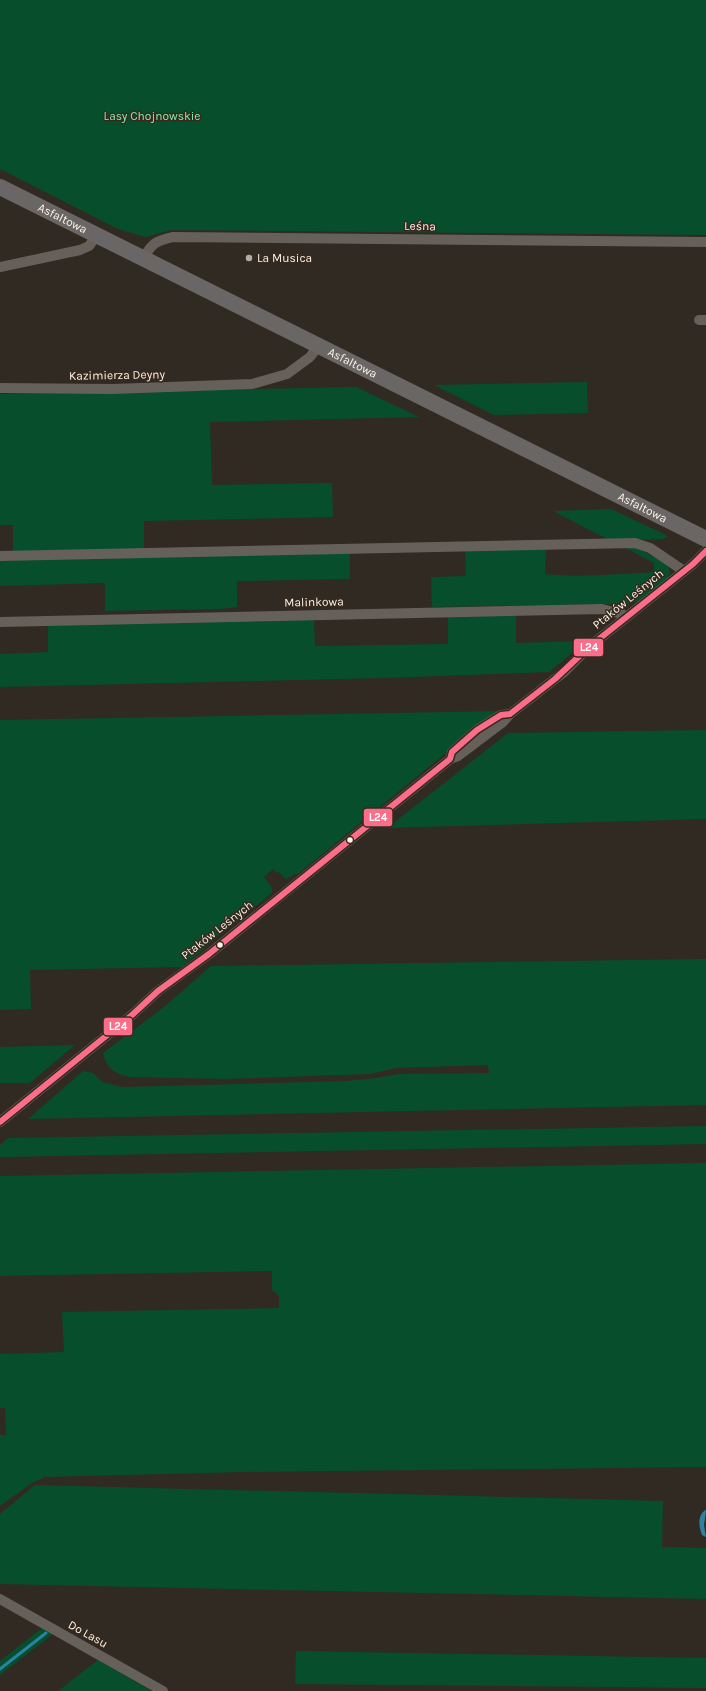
<svg xmlns="http://www.w3.org/2000/svg" width="706" height="1691" font-family="Karla,sans-serif">
<style>
.green{fill:#074e2d}
.water{fill:#2c80a1}
.lines{fill:none;stroke-linecap:round;stroke-linejoin:round}
.stream{stroke:#2c80a1;stroke-width:3}
.minor{stroke:#66605a;stroke-width:10}
.primary{stroke:#6a6665;stroke-width:16}
.bus-1-casing{stroke:#372a1d;stroke-width:9}
.bus-1{stroke:#fb6d88;stroke-width:6}
.poi-dot{fill:#b5aca4;stroke:#372a1d;stroke-width:1.5}
.bus-dot{fill:#fcf2ea;stroke:#372a1d;stroke-width:1.5}
.labels{text-anchor:middle;dominant-baseline:central;stroke-width:3;stroke-linejoin:round;paint-order:stroke}
.park-label{font-size:12px;fill:#82eaad;stroke:#372a1d}
.street-label{font-size:12px;fill:#fcf2ea;stroke:#372a1d}
.poi-label{font-size:12px;fill:#fcf2ea;stroke:#372a1d;text-anchor:start}
.line-badge{stroke:#372a1d;stroke-width:1.5}
.badge-label{font-size:11px;text-anchor:middle;font-weight:bold;fill:#fff}
</style>
<rect width="100%" height="100%" fill="#312a23"/>
<path class="green" d="M0,0h706v235l-535,-5 -25,7 -28,-8 -118,-60z
M587,382l1,31 -94,2 -60,-30z
M356,387l63,30 -209,5 2,63 120,-2 1,34 -189,4v30l-131,3v-29h-13v-131z
M611,509l57,27 -5,3 -52,2 -58,-30z
M622,546h11l34,18 3,7 -2,7 -30,23c-10,3 -18,4 -27,3l-179,3 -1,-30 35,-1 -1,-27 81,-2 -1,27c36,4 73,0 109,-2v-9z
M350,552v27l-113,2v26l-16,2 -116,2v-28l-105,3v-26z
M516,615v28l71,-2 -38,31 -166,6 -383,9v-33l48,-2v-27l266,-6 1,27 133,-2v-28z
M502,711l-33,23 -171,140h-3l-9,5 -7,-7 -2,1 -4,-4 -9,8 8,11v5l-36,29 -4,-6 -6,4 5,6 -13,10 -2,-1 -5,4 1,2 -8,7v1l-22,18 -152,3 1,39 -31,1v-290z
M706,730v89l-319,9 121,-95z
M706,959v146l-678,14 55,-48 10,2 9,9 20,5 224,-6 31,-3 21,-4 91,-1 -1,-8 -92,3 -26,6 -145,5 -96,-2c-14,-3 -23,-9 -26,-24l61,-46 47,-41z
M75,1045l-45,38h-30v-36z
M706,1126v18l-706,13v-12l8,-7z
M706,1163v304l-462,5 -199,5 -13,6 -32,23v-71h6l-1,-27h-5v-54l64,-2 -2,-40 217,-4v-12l-7,-6v-19l-272,5v-100z
M35,1485l628,16 -1,46 44,1v51l-706,-15v-70z
M42,1628l11,6 -53,41v-14z
M296,1651l410,7v30l-411,-4z
M98,1660l53,31h-93z"/>
<path class="water" d="M705,1510l1,1 -2,14 2,12 -4,-2c-3,-9 -5,-18 3,-25z"/>
<g class="lines">
<path class="stream" d="M0,1669l46,-36"/>
<path class="minor" d="M143,258c10,-15 12,-17 30,-21l533,5
M0,267l80,-17 9,-4 8,-11
M699,320h7
M0,388l112,1 140,-5 35,-10 23,-17 9,-12
M0,556l635,-13 15,5 34,23
M0,622l602,-13 20,5 4,3
M450,759l2,-7 25,-22 24,-15 9,-1
M0,1122l132,-107 26,-24 51,-37 241,-195 8,-3 45,-34 7,-8 54,-42 25,-25 104,-83 13,-13
M0,1599l163,92"/>
<path class="primary" id="s1" d="M0,187l706,352"/>
<defs>
<path id="bus-1" d="M0,1122l132,-107 26,-24 51,-37 241,-195 2,-7 25,-22 24,-15 9,-1 45,-35 34,-32 104,-83 13,-13"/>
</defs>
<use href="#bus-1" class="bus-1-casing"/>
<use href="#bus-1" class="bus-1"/>
</g>
<circle class="poi-dot" cx="249" cy="258" r="4"/>
<g class="bus-dot">
<circle cx="350" cy="840" r="3.5"/>
<circle cx="220" cy="945" r="3.5"/>
</g>
<g class="labels">
<g class="park-label">
<text x="152" y="116">Lasy Chojnowskie</text>
</g>
<g class="street-label">
<text stroke="none"><textPath href="#s1" startOffset="70">Asfaltowa</textPath></text>
<text transform="translate(420 226) rotate(1)">Leśna</text>
<text stroke="none"><textPath href="#s1" startOffset="394">Asfaltowa</textPath></text>
<text transform="translate(117 375) rotate(-1)">Kazimierza Deyny</text>
<text stroke="none"><textPath href="#s1" startOffset="718">Asfaltowa</textPath></text>
<text transform="translate(628 599) rotate(-39)">Ptaków Leśnych</text>
<text transform="translate(314 602) rotate(-1)">Malinkowa</text>
<text transform="translate(217 930) rotate(-38)">Ptaków Leśnych</text>
<text transform="translate(88 1634) rotate(29)">Do Lasu</text>
</g>
<g class="poi-label">
<text x="257" y="258">La Musica</text>
</g>
</g>
<g class="line-badge">
<rect x="573" y="638" width="31" height="19" rx="4" fill="#fb6d88"/>
<rect x="363" y="808" width="30" height="19" rx="4" fill="#fb6d88"/>
<rect x="103" y="1017" width="30" height="19" rx="4" fill="#fb6d88"/>
</g>
<g class="badge-label">
<text x="589" y="651">L24</text>
<text x="378" y="821">L24</text>
<text x="118" y="1030">L24</text>
</g>
</svg>
